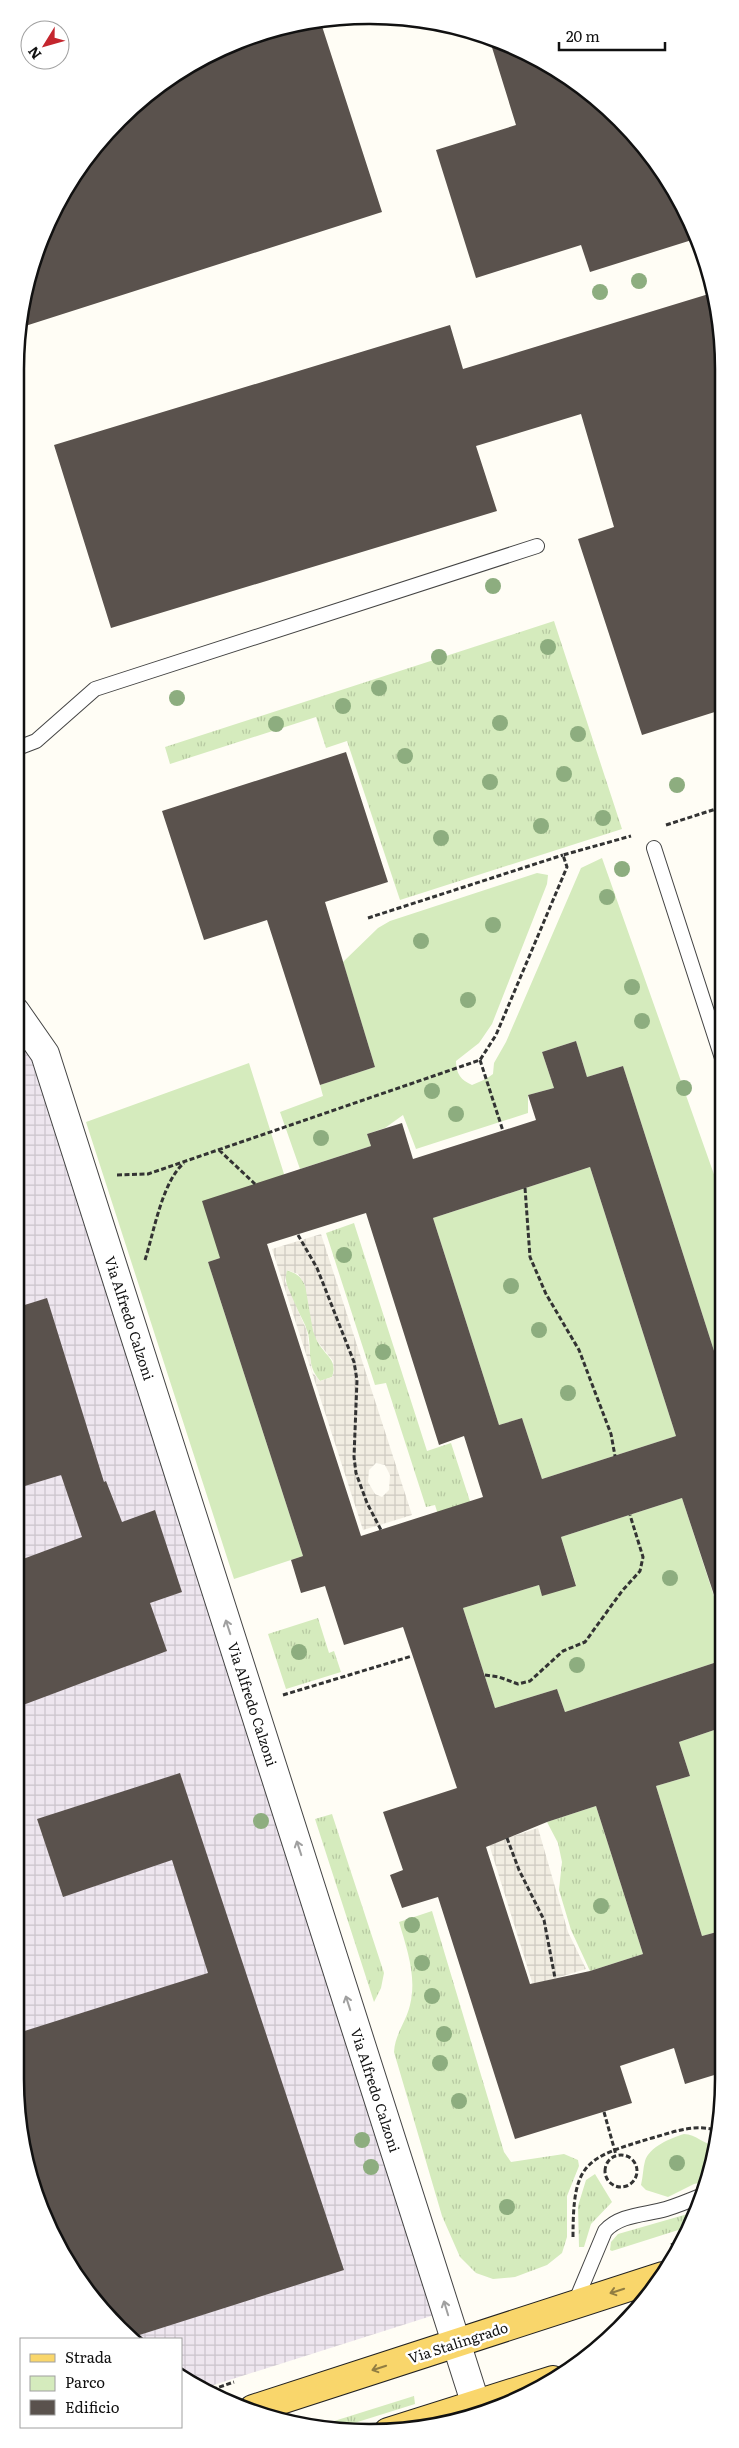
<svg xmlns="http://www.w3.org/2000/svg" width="739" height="2448" font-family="Literata,serif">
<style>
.industrial{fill:url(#industrial-grid)}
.grass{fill:url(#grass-tufts)}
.park{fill:#d5ebbd}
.plaza{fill:url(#plaza-grid);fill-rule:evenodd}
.building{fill:#5a524d;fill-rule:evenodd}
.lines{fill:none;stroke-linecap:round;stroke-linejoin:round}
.lane-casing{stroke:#444;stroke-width:16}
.street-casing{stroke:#444;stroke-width:30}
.primary-casing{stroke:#222;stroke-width:30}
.path{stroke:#333;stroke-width:3;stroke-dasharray:5 2.5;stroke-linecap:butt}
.lane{stroke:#fff;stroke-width:14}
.street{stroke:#fff;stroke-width:28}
.primary{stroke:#f9d66b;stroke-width:28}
.tree{fill:#8dad7f}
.oneway{stroke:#a0a0a0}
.oneway2{stroke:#917d42}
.labels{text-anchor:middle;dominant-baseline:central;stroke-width:5;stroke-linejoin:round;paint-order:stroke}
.street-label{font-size:14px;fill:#111;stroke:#fff}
.rim{fill:none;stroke:#111;stroke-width:2.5}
</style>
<defs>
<pattern id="industrial-grid" width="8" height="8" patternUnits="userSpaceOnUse" patternTransform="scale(1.25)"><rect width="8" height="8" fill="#eee6ef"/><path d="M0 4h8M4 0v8" fill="none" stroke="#cbc4cc"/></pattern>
<pattern id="grass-tufts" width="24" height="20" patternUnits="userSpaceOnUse" patternTransform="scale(1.25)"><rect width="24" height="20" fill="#d5ebbd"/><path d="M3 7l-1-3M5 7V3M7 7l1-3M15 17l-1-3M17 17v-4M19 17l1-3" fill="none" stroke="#b6c8a1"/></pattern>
<pattern id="plaza-grid" width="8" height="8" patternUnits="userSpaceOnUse" patternTransform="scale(1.25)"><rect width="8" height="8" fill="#f1ede2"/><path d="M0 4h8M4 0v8" fill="none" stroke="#cecac1"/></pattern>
</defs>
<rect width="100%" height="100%" fill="#fffdf5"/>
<path class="industrial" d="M15,1027l12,16 420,1268 -246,78 -20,-12v-38h-49l-29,-27 -61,-98 -20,-67 -7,-69z"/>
<path class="grass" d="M554,621l68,208 -222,71 -53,-159 -21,7 -10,-31 -146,47 -5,-17z
M354,1223l73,228 24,-8 28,86 -33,11 -11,-35 -9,2 -40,-124 -11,2 -49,-152z
M286,1270c9,3 14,5 18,13 8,17 5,40 13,57 6,15 22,19 15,37l-12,4c-14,-17 -8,-29 -12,-48 -6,-21 -25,-40 -22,-63z
M318,1618l11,35 5,-2 7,21 -55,17 -18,-55z
M596,1806l47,148 -53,17 -19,-41 -12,-40 3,-28 -4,-19 -11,-21z
M332,1814l52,159 -3,15 -7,14 -59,-183z
M432,1911l72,241 7,10 53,-8 14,6 1,6 -12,30v41l-5,16 -15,12 -32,12 -22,2 -17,-6 -16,-16 -18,-41 -48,-164c1,-18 12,-30 16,-47 7,-28 -3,-56 -11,-83z
M595,2174l17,28 -21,22 -7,23h-5l-1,-41 8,-26z
M698,2211l-7,15 -79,25 -2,-1 1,-8 7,-8z
M414,2396l1,8 -83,26 -17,-3z"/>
<path class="park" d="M602,858l120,339 1,182 -100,-313 -36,11 -11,-36 -34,11 12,36 -26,7v18l-112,36 -13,-34 -18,13 -18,6 4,12 -71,23 -20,-57 43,-16 -3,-11 55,-18 -32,-105 35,-34 12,-7 147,-48 11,2 -1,9 -55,140 -13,19 -23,18c0,13 5,19 16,24l14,-6 7,-5 1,-11 12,-21 75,-174z
M249,1063l35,111 -64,84 -12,4 95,294 -69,23 -148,-457z
M590,1167l86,269 -134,43 -20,-61 -23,7 -66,-207z
M682,1498l41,126v36l-158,52 -8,-23 -62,19 -32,-100 76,-23 3,10 34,-10 -15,-48z
M723,1727l1,203 -22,6 -46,-150 34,-10 -11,-34z
M684,2134c12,0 20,11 33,12l-10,35 -13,3 -26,13 -22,-7 -5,-5c2,-8 2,-17 4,-24 4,-14 26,-23 39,-27z"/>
<path class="plaza" d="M321,1234l91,281 -49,15 -91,-281zM287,1270l11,4 7,11 8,46 4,10 16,20 1,10 -2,6 -12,4 -8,-9 -5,-41 -22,-50zM376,1463l9,2 5,10 -1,15 -7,7 -7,-3 -7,-12 1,-12z
M538,1828l30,104 18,37 -53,16 -44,-141z"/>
<path class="building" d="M320,20l62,192 -363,116 3,-28 20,-66 33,-62 44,-53 54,-44 61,-33 67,-20z
M490,41l56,21 90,74 52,77 7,26 -105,33 -9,-27 -105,33 -40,-128 80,-25z
M712,293l9,31v386l-79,25 -64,-196 36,-12 -33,-113 -105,32 21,65 -386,117 -57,-183 396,-120 13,44z
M346,752l42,130 -63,20 50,165 -55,18 -53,-165 -63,20 -42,-129z
M576,1041l11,36 36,-11 100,313v227l-5,1 -36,-109 -121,39 15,49 -34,10 -3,-11 -76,23 32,100 62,-19 8,23 158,-52v67l-44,15 11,34 -34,10 46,150 22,-6v142l-39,12 -11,-36 -54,18 12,37 -117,36 -77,-242 -36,11 -12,-33 13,-5 -20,-58 74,-24 -54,-161 -59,18 -19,-59 -24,7 -10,-33 12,-4 -95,-294 12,-4 -18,-57 169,-55 -4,-12 35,-11 11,36 123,-39 -8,-25 26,-7 -12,-36zM590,1167l86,269 -134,43 -20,-61 -23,7 -66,-207zM366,1213l73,232 25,-9 19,61 -122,39 -94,-292zM596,1806l47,148 -53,17 -60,13 -44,-137 61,-25z
M47,1298l57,184 2,-1 16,41 33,-12 27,82 -32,11 17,48 -152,57v-146l67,-25 -21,-62 -46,14v-181z
M180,1773l164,497 -214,68 -27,-26 -61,-98 -20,-67 -7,-69v-44l193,-61 -36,-113 -109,37 -26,-78z"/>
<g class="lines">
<defs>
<path id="lane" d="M15,749l21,-8 59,-52 442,-143
M654,848l68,210
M574,2305l31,-74c15,-17 41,-16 61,-22 13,-4 25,-9 37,-14"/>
<path id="street" d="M15,1011l30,43 431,1351"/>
<path id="primary" d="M253,2409l410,-133
M388,2432l165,-52"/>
</defs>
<use href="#lane" class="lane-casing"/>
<use href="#street" class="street-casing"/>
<use href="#primary" class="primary-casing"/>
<path class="path" d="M666,825l56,-18
M368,918l195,-63
M480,1060l23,71
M219,1150l36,34
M117,1175l31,-1 332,-114 16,-25 71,-168 -4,-12 68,-19
M525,1188l5,69 16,37 33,56 32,84 4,22
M298,1235l19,33 37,94 3,18 -3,77 2,16 11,30 14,27
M145,1260c9,-28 17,-78 39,-97
M485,1675l14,2 19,7 12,-3 33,-30 22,-9 37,-51 18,-20 3,-14 -13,-42
M283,1695l129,-39
M507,1838l12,32 25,50 11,58
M604,2112l12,43
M605 2171a16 16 0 1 1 32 0a16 16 0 1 1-32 0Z
M573,2237c0,-74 11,-79 79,-99 22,-6 43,-15 67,-7
M671,2245l12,-4
M205,2392l29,-10"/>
<use href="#lane" class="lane"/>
<use href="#street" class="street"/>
<use href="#primary" class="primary"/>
</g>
<g class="tree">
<circle cx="639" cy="281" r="8"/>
<circle cx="600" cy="292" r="8"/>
<circle cx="493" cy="586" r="8"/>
<circle cx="548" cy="647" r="8"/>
<circle cx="439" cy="657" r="8"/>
<circle cx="379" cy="688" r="8"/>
<circle cx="177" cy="698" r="8"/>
<circle cx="343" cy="706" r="8"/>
<circle cx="500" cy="723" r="8"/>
<circle cx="276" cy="724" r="8"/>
<circle cx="578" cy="734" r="8"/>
<circle cx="405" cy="756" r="8"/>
<circle cx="564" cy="774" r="8"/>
<circle cx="490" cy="782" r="8"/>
<circle cx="677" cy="785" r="8"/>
<circle cx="603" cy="818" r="8"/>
<circle cx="541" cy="826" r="8"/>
<circle cx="441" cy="838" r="8"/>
<circle cx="622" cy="869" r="8"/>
<circle cx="607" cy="897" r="8"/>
<circle cx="493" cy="925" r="8"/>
<circle cx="421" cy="941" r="8"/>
<circle cx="632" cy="987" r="8"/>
<circle cx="468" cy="1000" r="8"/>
<circle cx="642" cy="1021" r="8"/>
<circle cx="684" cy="1088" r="8"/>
<circle cx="432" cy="1091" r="8"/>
<circle cx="456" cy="1114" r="8"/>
<circle cx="321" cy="1138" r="8"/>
<circle cx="344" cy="1255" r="8"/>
<circle cx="511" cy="1286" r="8"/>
<circle cx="539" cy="1330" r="8"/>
<circle cx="383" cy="1352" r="8"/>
<circle cx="568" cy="1393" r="8"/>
<circle cx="670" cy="1578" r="8"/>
<circle cx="299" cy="1652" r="8"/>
<circle cx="577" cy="1665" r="8"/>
<circle cx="261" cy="1821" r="8"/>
<circle cx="601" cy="1906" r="8"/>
<circle cx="412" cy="1925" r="8"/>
<circle cx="422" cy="1963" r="8"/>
<circle cx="432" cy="1996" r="8"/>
<circle cx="444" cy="2034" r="8"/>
<circle cx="440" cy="2063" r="8"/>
<circle cx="459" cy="2101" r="8"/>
<circle cx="362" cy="2140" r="8"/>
<circle cx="677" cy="2163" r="8"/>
<circle cx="371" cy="2167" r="8"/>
<circle cx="507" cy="2207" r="8"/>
</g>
<defs><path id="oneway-shaft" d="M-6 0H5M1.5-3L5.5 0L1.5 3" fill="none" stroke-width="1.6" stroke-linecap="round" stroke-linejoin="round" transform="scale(1.25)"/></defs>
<g class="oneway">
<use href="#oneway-shaft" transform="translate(228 1627) rotate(-108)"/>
<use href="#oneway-shaft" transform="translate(299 1848) rotate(-108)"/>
<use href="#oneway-shaft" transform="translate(348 2003) rotate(-108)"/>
<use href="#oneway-shaft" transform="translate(446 2308) rotate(-107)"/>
</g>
<g class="oneway2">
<use href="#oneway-shaft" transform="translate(617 2291) rotate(162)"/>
<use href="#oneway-shaft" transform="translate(379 2368) rotate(162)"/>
</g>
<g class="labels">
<g class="street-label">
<text transform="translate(130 1318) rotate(72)">Via Alfredo Calzoni</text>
<text transform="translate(253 1704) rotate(72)">Via Alfredo Calzoni</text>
<text transform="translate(376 2090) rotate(72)">Via Alfredo Calzoni</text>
<text transform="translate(458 2342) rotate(-18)">Via Stalingrado</text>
</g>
</g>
<path d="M0 0H739V2448H0ZM369 24H370A345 345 0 0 1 715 369V2079A345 345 0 0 1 370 2424H369A345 345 0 0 1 24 2079V369A345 345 0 0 1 369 24Z" fill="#fff" fill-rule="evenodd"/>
<path class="rim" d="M369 24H370A345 345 0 0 1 715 369V2079A345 345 0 0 1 370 2424H369A345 345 0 0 1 24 2079V369A345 345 0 0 1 369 24Z"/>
<rect x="20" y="2338" width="162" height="90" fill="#ffffff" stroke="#a0a0a0"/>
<rect x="30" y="2354" width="25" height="8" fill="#f9d66b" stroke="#a0a0a0"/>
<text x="65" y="2363" font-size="15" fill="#111111">Strada</text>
<rect x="30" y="2376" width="25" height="15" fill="#d5ebbd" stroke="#a0a0a0"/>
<text x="65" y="2388" font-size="15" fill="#111111">Parco</text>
<rect x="30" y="2400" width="25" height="15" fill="#5a524d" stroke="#a0a0a0"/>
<text x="65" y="2413" font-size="15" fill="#111111">Edificio</text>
<g transform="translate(45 45) rotate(233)"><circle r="24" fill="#ffffff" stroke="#a0a0a0"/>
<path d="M0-4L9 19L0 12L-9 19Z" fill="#c4262e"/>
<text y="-8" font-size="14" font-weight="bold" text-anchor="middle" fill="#111111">N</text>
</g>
<path d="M559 42v8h106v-8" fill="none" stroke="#111111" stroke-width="2.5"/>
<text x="566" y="42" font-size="15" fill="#111111" stroke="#ffffff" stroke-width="4" paint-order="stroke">20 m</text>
</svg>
